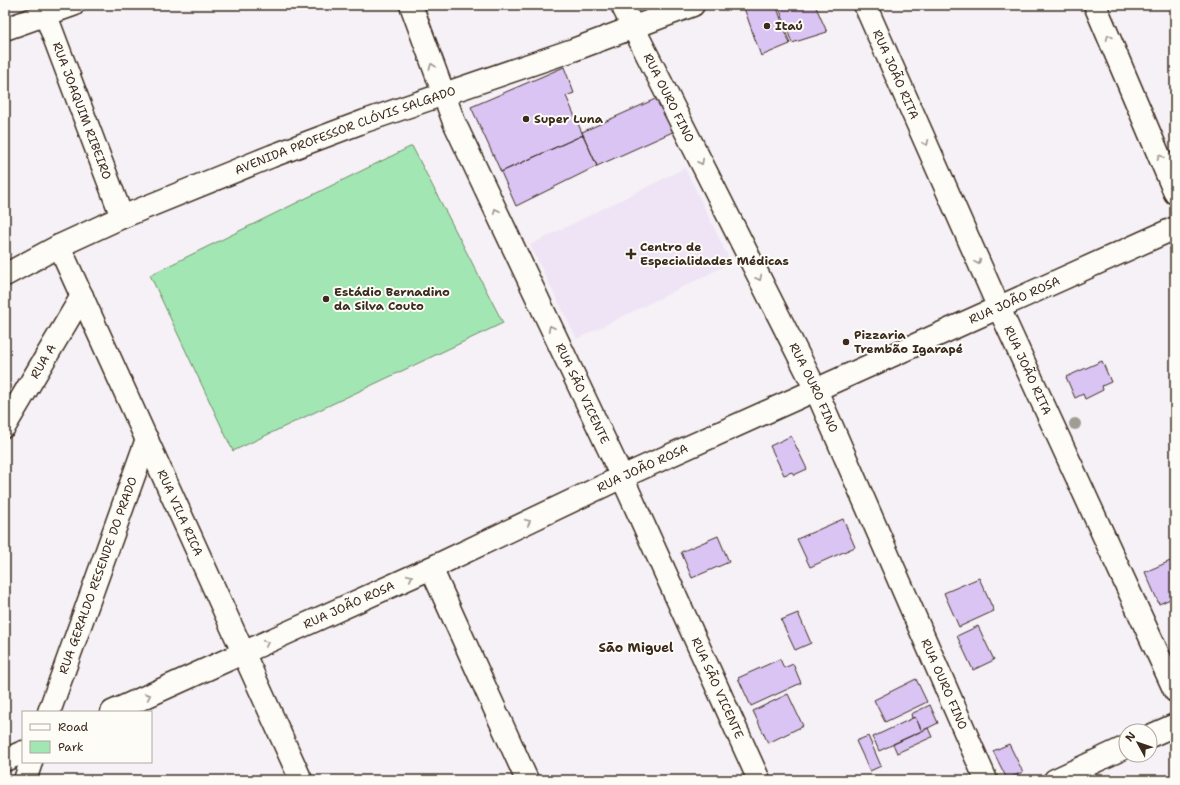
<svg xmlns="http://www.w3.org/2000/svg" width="1180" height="785" font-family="'Shantell Sans',sans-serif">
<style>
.built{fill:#eee4f5}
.green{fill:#a2e7b3;stroke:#6e8868}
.building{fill:#dac4f4;stroke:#3b2a1e}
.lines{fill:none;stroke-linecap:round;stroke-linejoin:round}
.street-casing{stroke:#3b2a1e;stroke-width:25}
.secondary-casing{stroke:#3b2a1e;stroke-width:25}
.street{stroke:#fdfcf7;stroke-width:22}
.secondary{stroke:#fdfcf7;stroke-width:22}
.tree{fill:#9d9d94}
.oneway{stroke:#9c938a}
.poi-dot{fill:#3b2a1e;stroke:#fdfcf7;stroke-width:1.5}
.labels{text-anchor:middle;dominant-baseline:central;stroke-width:4;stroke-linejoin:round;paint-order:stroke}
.poi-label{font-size:12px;font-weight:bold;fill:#3b2a1e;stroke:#fdfcf7;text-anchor:start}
.street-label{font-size:12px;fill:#3b2a1e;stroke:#fdfcf7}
.neighbourhood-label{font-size:13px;font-weight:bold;fill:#3b2a1e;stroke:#fdfcf7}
</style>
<rect width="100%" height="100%" fill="#f6f1f6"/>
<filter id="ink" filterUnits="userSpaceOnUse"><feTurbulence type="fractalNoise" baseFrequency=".025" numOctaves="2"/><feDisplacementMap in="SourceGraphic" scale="8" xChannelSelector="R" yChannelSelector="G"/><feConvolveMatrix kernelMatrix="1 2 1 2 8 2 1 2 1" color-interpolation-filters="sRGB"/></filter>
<g filter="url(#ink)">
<path class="built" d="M685,168l46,95 -154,76 -47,-94z"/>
<path class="green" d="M412,146l91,177 -270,128 -83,-176z"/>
<path class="building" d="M750,5h26l14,39 -29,12 -17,-48z
M778,5h37l12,27 -35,11z
M564,67l10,26 -8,3 17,39 -82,37 -30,-65z
M662,96l15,34 -80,36 -15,-34z
M583,135l14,31 -81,40 -15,-34z
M1102,361l9,21 -9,4 1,4 -18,9 -2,-5 -8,4 -9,-21z
M791,436l16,33 -13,6 -2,-3 -8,3 -14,-29z
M843,519l12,28 -45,20 -13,-28z
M718,536l11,26 -37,16 -11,-26z
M1175,559v38l-16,7 -14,-32z
M979,578l15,33 -35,16 -15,-34z
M798,613l13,30 -16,7 -14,-30z
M978,626l16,34 -21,10 -16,-34z
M780,659l4,9 9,-4 8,19 -50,23 -13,-28z
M916,679l11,23 -42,20 -11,-22z
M788,694l15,32 -35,17 -15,-32z
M930,705l8,18 -16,8 -7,-14 -3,1 -1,-4z
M915,717l7,14 -43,20 -6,-14z
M928,728l4,9 -35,16 -4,-9z
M868,736l13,30 -11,5 -14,-30z
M1009,744l14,28 -16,7 -14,-28z"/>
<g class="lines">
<defs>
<g id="street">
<path id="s1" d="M42,5l80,212"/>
<path id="s2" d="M411,5l43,117 168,355 137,303"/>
<path id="s3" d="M622,5l194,385 170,390"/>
<path id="s4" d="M865,5l134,303 176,383"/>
<path d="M1095,5l80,188"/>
<path d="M5,29l68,-24"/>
<path id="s5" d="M59,246l242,534"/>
<path id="s6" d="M5,426l77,-130"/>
<path d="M431,568l96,212"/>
<path id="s7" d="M49,712l98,-273"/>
<path d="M1150,736l25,-11"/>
<path d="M25,780l6,-18"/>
<path d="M1055,780l71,-33"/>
</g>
<g id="secondary">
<path id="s8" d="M5,275l54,-29 63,-29 150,-61 93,-35 208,-71 120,-45"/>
<path id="s9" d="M112,712l319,-144 191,-91 553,-249"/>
<path d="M5,760l18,-8"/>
</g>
</defs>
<use href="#street" class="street-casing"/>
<use href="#secondary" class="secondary-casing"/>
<use href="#street" class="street"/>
<use href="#secondary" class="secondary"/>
</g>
<circle class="tree" cx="1075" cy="424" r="6"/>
<defs><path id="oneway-chevron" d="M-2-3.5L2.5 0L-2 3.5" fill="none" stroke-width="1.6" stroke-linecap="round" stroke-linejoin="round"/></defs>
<g class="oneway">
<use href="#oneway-chevron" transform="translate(1109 37) rotate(-113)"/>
<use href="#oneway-chevron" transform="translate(432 66) rotate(-109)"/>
<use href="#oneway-chevron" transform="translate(926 143) rotate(66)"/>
<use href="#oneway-chevron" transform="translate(1160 157) rotate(-113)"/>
<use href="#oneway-chevron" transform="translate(701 162) rotate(63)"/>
<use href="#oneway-chevron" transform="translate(496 211) rotate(-115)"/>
<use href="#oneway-chevron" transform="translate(978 262) rotate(66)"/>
<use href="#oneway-chevron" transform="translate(759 278) rotate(63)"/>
<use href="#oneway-chevron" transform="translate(551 328) rotate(-115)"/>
<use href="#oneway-chevron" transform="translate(528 522) rotate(-25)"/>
<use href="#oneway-chevron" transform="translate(410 577) rotate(-25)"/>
<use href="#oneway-chevron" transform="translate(266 643) rotate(-25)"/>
<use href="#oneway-chevron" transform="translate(148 696) rotate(-24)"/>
</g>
</g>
<g class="poi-dot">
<circle cx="767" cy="26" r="4"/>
<circle cx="526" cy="119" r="4"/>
<path d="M629 248h4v4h4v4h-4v4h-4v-4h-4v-4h4z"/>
<circle cx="326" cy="299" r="4"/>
<circle cx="846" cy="342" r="4"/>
</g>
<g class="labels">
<g class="poi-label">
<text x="775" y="26">Itaú</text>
<text x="534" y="119">Super Luna</text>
<text x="640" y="247">Centro de<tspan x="640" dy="14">Especialidades Médicas</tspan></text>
<text x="334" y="292">Estádio Bernadino<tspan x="334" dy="14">da Silva Couto</tspan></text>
<text x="854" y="335">Pizzaria<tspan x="854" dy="14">Trembão Igarapé</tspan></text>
</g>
<g class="street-label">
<text stroke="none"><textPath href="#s4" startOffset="76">RUA JOÃO RITA</textPath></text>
<text stroke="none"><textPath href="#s3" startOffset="104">RUA OURO FINO</textPath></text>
<text stroke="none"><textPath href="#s1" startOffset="113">RUA JOAQUIM RIBEIRO</textPath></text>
<text stroke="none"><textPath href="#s8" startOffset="370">AVENIDA PROFESSOR CLÓVIS SALGADO</textPath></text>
<text stroke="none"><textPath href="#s9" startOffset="992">RUA JOÃO ROSA</textPath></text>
<text stroke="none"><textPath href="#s6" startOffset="75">RUA A</textPath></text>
<text stroke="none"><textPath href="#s4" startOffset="400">RUA JOÃO RITA</textPath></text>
<text stroke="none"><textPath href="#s3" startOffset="428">RUA OURO FINO</textPath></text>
<text stroke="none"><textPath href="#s2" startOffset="425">RUA SÃO VICENTE</textPath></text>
<text stroke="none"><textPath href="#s9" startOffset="584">RUA JOÃO ROSA</textPath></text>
<text stroke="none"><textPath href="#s5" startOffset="293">RUA VILA RICA</textPath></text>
<text stroke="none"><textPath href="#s7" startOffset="145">RUA GERALDO RESENDE DO PRADO</textPath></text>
<text stroke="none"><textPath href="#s9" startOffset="260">RUA JOÃO ROSA</textPath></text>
<text stroke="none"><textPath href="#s3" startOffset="752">RUA OURO FINO</textPath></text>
<text stroke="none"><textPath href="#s2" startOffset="749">RUA SÃO VICENTE</textPath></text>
</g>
<g class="neighbourhood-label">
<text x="636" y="647">São Miguel</text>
</g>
</g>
<rect width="1180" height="785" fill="none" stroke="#fdfcf7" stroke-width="20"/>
<rect x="10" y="10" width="1160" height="765" fill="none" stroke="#3b2a1e" stroke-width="1.5" filter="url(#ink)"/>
<rect x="22" y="711" width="130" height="52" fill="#fdfcf7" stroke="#afa8a0"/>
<rect x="30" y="724" width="20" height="6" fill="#fdfcf7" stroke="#afa8a0"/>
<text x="58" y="731" font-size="12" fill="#3b2a1e">Road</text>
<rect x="30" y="741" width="20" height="12" fill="#a2e7b3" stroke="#afa8a0"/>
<text x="58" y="751" font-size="12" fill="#3b2a1e">Park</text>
<g transform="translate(1138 743) rotate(310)"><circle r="19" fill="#fdfcf7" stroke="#afa8a0"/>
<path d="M0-3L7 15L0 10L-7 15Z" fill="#3b2a1e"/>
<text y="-6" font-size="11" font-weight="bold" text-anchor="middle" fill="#3b2a1e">N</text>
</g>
</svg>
